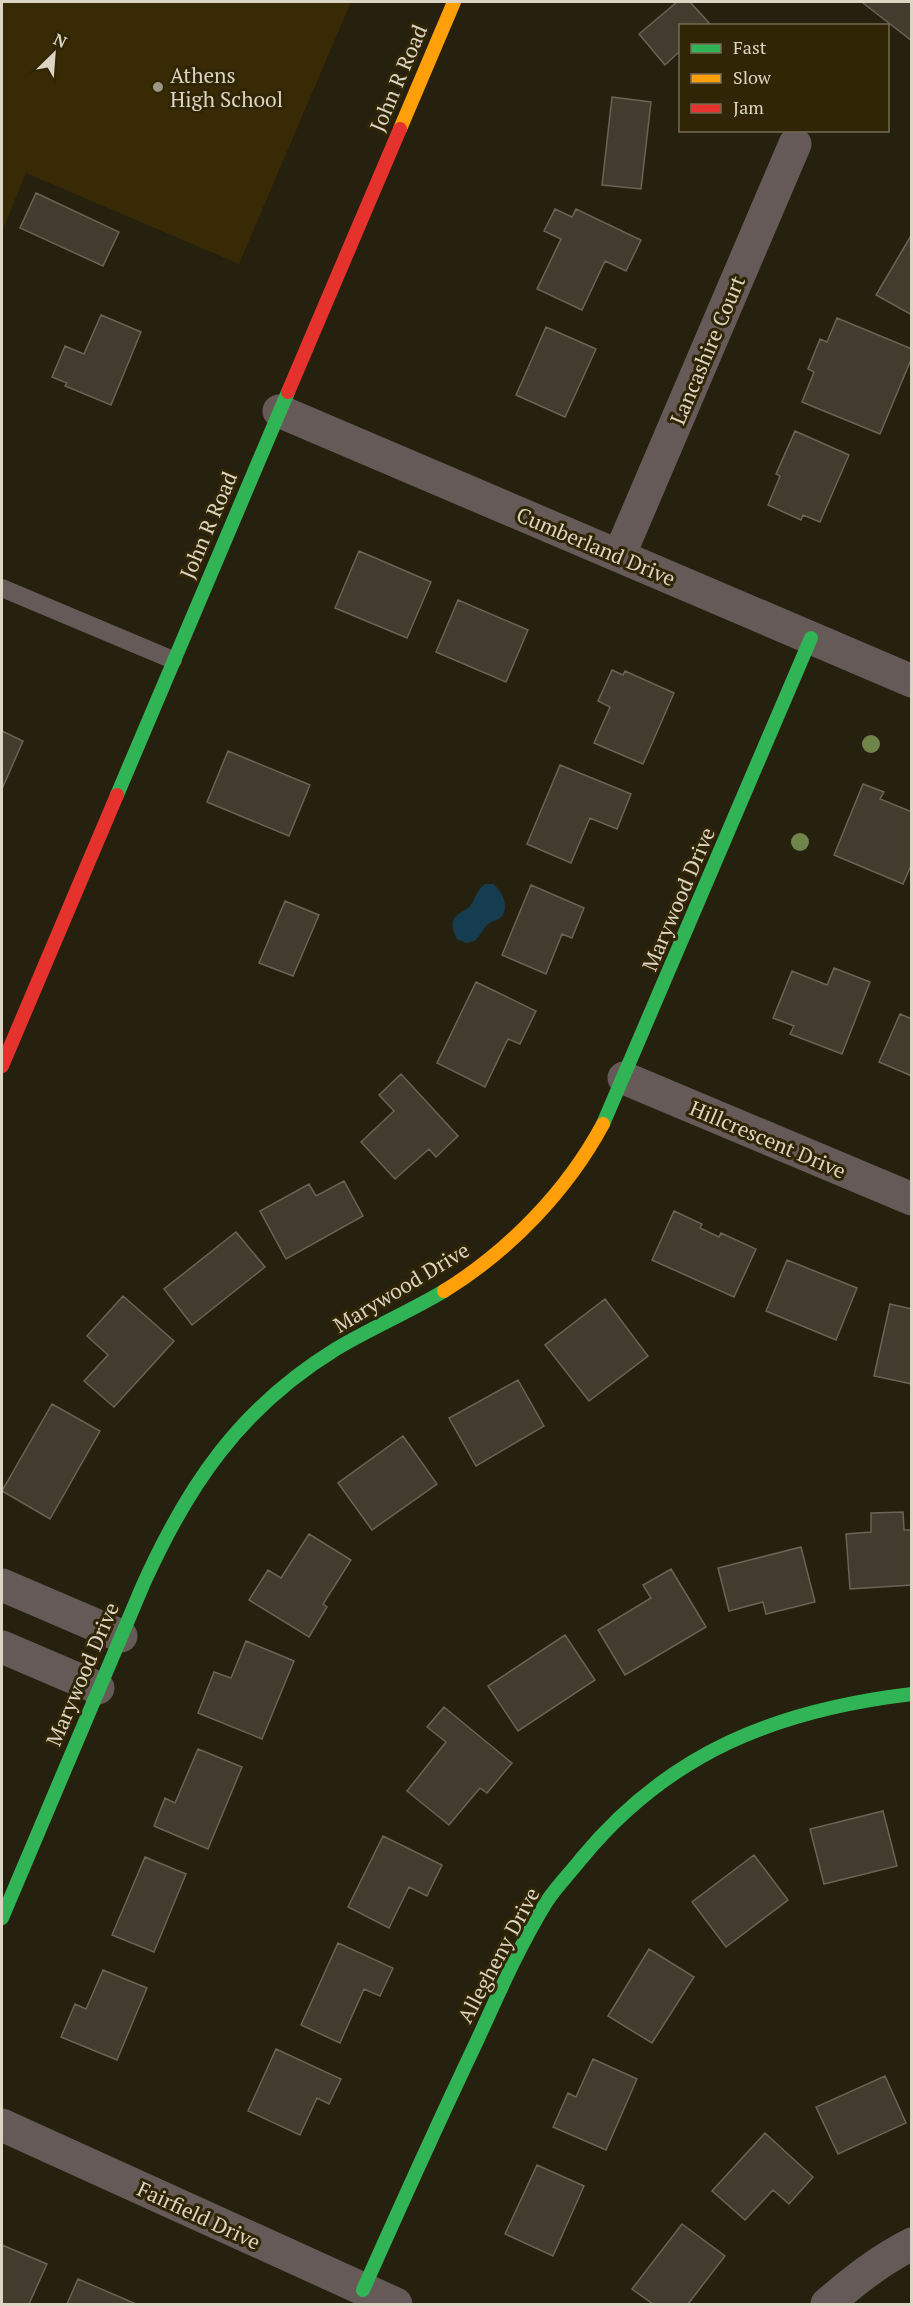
<svg xmlns="http://www.w3.org/2000/svg" width="913" height="2306" font-family="'PT Serif',serif">
<style>
.built{fill:#372a05}
.water{fill:#163c4f}
.building{fill:#423c2e;stroke:#6a6356;stroke-width:1.5}
.lines{fill:none;stroke-linecap:round;stroke-linejoin:round}
.lane{stroke:#655a57;stroke-width:18}
.street{stroke:#655a57;stroke-width:33}
.fast{stroke:#30b455;stroke-width:14}
.slow{stroke:#ff9f0a;stroke-width:14}
.jam{stroke:#e5322d;stroke-width:14}
.tree{fill:#70854a}
.poi-dot{fill:#9c9685;stroke:#302505;stroke-width:2}
.labels{text-anchor:middle;dominant-baseline:central;stroke-width:6;stroke-linejoin:round;paint-order:stroke}
.poi-label{font-size:21px;fill:#dcd5c4;stroke:#302505;text-anchor:start}
.street-label{font-size:21px;fill:#dcd5c4;stroke:#302505}
</style>
<rect width="100%" height="100%" fill="#26200f"/>
<path class="built" d="M2,2h349l-112,262 -213,-91 -24,58z"/>
<path class="water" d="M485,884h8c9,6 18,25 7,34 -4,3 -9,3 -13,7 -5,5 -7,11 -12,16l-9,2 -9,-4c-5,-10 -8,-19 3,-26 2,-2 6,-3 8,-5 8,-7 7,-17 17,-24z"/>
<path class="building" d="M677,2h13l21,23 -31,1v25l-15,14 -26,-31z
M864,2h48v39l-49,-38z
M612,97l39,5 -10,87 -39,-4z
M36,193l83,39 -16,34 -83,-38z
M555,209l17,8 4,-8 65,31 -15,31 -21,-10 -23,49 -45,-21 24,-50 -17,-8z
M912,234v81l-36,-20z
M101,315l40,17 -30,73 -46,-19 2,-3 -15,-6 13,-31 19,8z
M837,318l75,31v8l-32,77 -78,-32 12,-30 -6,-3 12,-30 7,3z
M546,327l50,22 -31,68 -49,-22z
M795,431l54,24 -29,67 -17,-7 -2,5 -33,-15 12,-29 -4,-2z
M359,551l72,31 -24,56 -72,-30z
M458,600l70,30 -22,52 -70,-30z
M612,670l11,5 2,-4 49,22 -31,71 -49,-21 16,-36 -12,-6z
M2,731l21,10 -21,48z
M228,751l82,34 -21,51 -82,-34z
M560,765l71,29 -14,35 -27,-11 -19,45 -44,-19z
M863,784l21,8 -4,7 32,13v51l-9,21 -69,-29z
M531,885l53,23 -12,30 -10,-4 -16,40 -44,-19z
M285,901l34,14 -26,61 -34,-13z
M834,968l36,14 -28,72 -52,-20 4,-8 -21,-8 19,-47 35,14z
M476,982l60,29 -16,33 -12,-5 -23,48 -48,-24z
M900,1014l12,5v57l-33,-14z
M401,1074l57,62 -22,21 -7,-8 -34,30 -34,-37 33,-31 -15,-16z
M344,1181l19,35 -77,43 -26,-48 49,-27 7,12z
M674,1211l28,13 -2,4 19,9 2,-4 35,16 -22,48 -82,-37z
M236,1232l29,35 -73,58 -28,-36z
M787,1260l70,28 -21,52 -70,-29z
M123,1296l51,45 -60,66 -30,-26 24,-26 -21,-19z
M605,1299l43,57 -59,45 -44,-56z
M890,1304l22,5v75l-38,-8z
M518,1380l26,46 -68,40 -27,-48z
M52,1404l48,27 -50,88 -48,-28z
M403,1436l34,48 -65,46 -34,-47z
M903,1512l1,18h8v55l-62,4 -4,-55 25,-2v-19z
M309,1534l42,26 -28,44 4,3 -18,30 -60,-37 19,-30 13,8z
M801,1547l14,55 -49,12 -3,-12 -34,9 -11,-43z
M671,1569l35,58 -81,48 -27,-45 53,-32 -8,-13z
M565,1635l30,45 -77,51 -30,-45z
M246,1641l48,20 -32,78 -64,-26 16,-41 17,6z
M444,1707l68,56 -25,30 -7,-5 -31,37 -42,-34 39,-49 -19,-15z
M198,1749l44,18 -34,82 -54,-23 11,-28 10,5z
M883,1811l14,55 -73,18 -14,-55z
M383,1836l59,29 -15,31 -18,-9 -20,41 -41,-21z
M754,1855l34,45 -62,47 -34,-45z
M145,1857l41,17 -32,78 -42,-17z
M338,1943l55,25 -13,28 -16,-7 -24,54 -39,-18z
M649,1949l45,28 -42,66 -44,-27z
M103,1970l44,18 -30,72 -56,-23 14,-33 11,5z
M276,2049l65,30 -12,25 -12,-6 -17,37 -52,-24z
M593,2059l44,20 -31,71 -53,-23 15,-34 8,4z
M885,2076l21,47 -68,31 -22,-47z
M765,2133l48,44 -24,27 -16,-14 -28,30 -33,-29z
M537,2165l47,21 -31,70 -48,-22z
M682,2224l43,32 -37,48h-35l-21,-15z
M2,2245l45,19 -18,40h-27z
M78,2279l58,25h-69z"/>
<g class="lines">
<path class="lane" d="M2,588l171,72"/>
<path class="street" d="M279,411l633,270
M619,556l176,-412
M624,1078l288,121
M2,1585l119,51
M2,1647l96,41
M2,2125l394,179
M827,2304c27,-23 53,-44 85,-60"/>
<path class="fast" d="M117,795l171,-403
M603,1124l208,-486
M2,1918l141,-333c45,-100 97,-177 193,-236 35,-21 73,-37 108,-58
M363,2290c37,-83 74,-165 113,-247 22,-48 43,-97 71,-142 10,-15 23,-28 34,-42 88,-107 196,-149 331,-165"/>
<path class="slow" d="M400,129l54,-127
M444,1291c65,-40 123,-100 159,-167"/>
<path class="jam" d="M288,392l112,-263
M2,1066l115,-271"/>
</g>
<g class="tree">
<circle cx="871" cy="744" r="9"/>
<circle cx="800" cy="842" r="9"/>
</g>
<circle class="poi-dot" cx="158" cy="87" r="6"/>
<g class="labels">
<g class="poi-label">
<text x="170" y="75">Athens<tspan x="170" dy="24">High School</tspan></text>
</g>
<g class="street-label">
<text transform="translate(398 78) rotate(-67)">John R Road</text>
<text transform="translate(707 350) rotate(-67)">Lancashire Court</text>
<text transform="translate(208 525) rotate(-67)">John R Road</text>
<text transform="translate(596 546) rotate(23)">Cumberland Drive</text>
<text transform="translate(678 899) rotate(-67)">Marywood Drive</text>
<text transform="translate(768 1139) rotate(23)">Hillcrescent Drive</text>
<text transform="translate(401 1287) rotate(-31)">Marywood Drive</text>
<text transform="translate(82 1674) rotate(-67)">Marywood Drive</text>
<text transform="translate(498 1955) rotate(-62)">Allegheny Drive</text>
<text transform="translate(199 2215) rotate(25)">Fairfield Drive</text>
</g>
</g>
<rect width="913" height="2306" fill="none" stroke="#dcd5c4" stroke-width="6"/>
<rect x="679" y="24" width="210" height="108" fill="#302505" stroke="#756b51" stroke-width="1.5"/>
<rect x="691" y="44" width="30" height="9" fill="#30b455" stroke="#756b51" stroke-width="1.5"/>
<text x="733" y="54" font-size="18" fill="#dcd5c4">Fast</text>
<rect x="691" y="74" width="30" height="9" fill="#ff9f0a" stroke="#756b51" stroke-width="1.5"/>
<text x="733" y="84" font-size="18" fill="#dcd5c4">Slow</text>
<rect x="691" y="104" width="30" height="9" fill="#e5322d" stroke="#756b51" stroke-width="1.5"/>
<text x="733" y="114" font-size="18" fill="#dcd5c4">Jam</text>
<g transform="translate(54 54) rotate(25)" stroke="#302505" stroke-width="4.5" paint-order="stroke">
<path d="M0-4.5L10 22L0 15L-10 22Z" fill="#dcd5c4"/>
<text y="-9" font-size="16" font-weight="bold" text-anchor="middle" fill="#dcd5c4">N</text>
</g>
</svg>
